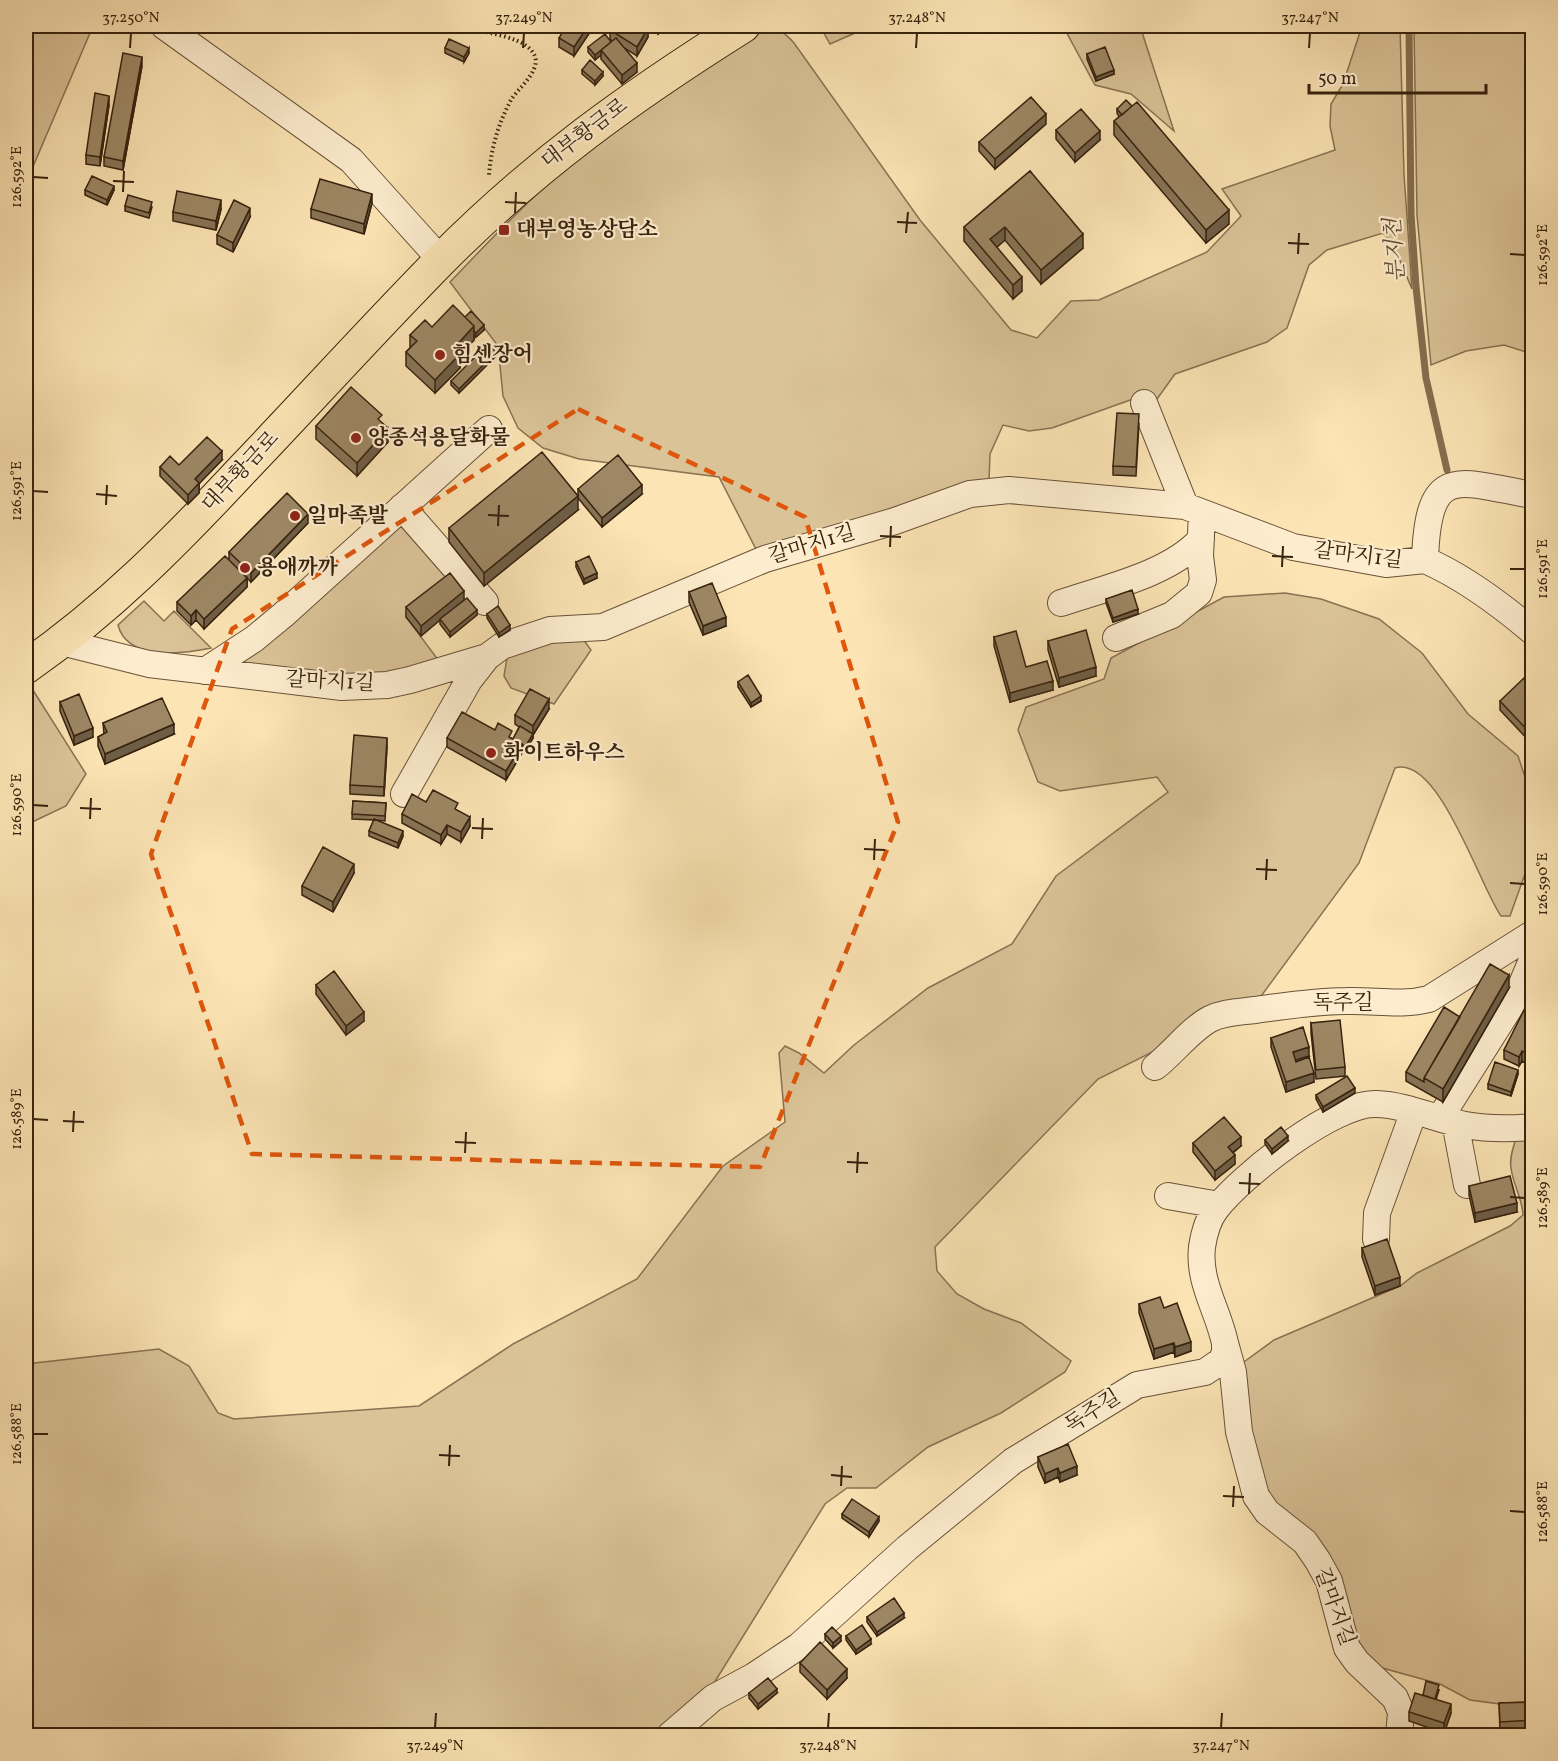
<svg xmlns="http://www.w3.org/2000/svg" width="1558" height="1761" font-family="Vollkorn,'Noto Serif KR',serif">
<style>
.green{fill:#dbc398;stroke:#897253;stroke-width:1.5}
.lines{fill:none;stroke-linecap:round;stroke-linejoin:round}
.stream{stroke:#856f50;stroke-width:7}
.minor-casing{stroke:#685238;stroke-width:28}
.major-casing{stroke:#37220e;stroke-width:35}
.path{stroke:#37220e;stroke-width:4;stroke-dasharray:1.5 3;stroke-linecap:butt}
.minor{stroke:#fdedce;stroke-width:26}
.major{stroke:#fce4b4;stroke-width:33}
.wall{fill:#877456;stroke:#37220e;stroke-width:1.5}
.shaded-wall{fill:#6e5e46;stroke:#37220e;stroke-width:1.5}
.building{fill:#9d8764;stroke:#37220e;stroke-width:1.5}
.marked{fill:none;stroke:#df560c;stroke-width:4.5;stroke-dasharray:12 8;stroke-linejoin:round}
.ticks{fill:none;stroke:#37220e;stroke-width:2}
.poi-dot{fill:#8f2418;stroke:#fdedce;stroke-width:2}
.labels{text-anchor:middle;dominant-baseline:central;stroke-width:4.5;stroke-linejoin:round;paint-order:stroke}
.street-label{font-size:21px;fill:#37220e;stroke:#fdedce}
.poi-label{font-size:21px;font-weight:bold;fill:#37220e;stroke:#fdedce;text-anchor:start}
.water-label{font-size:22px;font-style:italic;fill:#644f34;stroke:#fdedce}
.neatline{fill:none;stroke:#37220e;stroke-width:2}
.ticks-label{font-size:15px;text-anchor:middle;fill:#37220e}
</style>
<rect width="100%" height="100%" fill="#fce4b4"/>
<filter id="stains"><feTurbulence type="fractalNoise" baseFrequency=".00333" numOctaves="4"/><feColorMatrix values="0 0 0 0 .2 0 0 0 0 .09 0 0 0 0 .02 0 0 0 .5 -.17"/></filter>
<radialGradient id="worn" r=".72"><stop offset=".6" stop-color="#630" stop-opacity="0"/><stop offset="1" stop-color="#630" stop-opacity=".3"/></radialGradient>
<path class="green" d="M26,26h67l-67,157z
M820,26h51l-41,18z
M1063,26h77l34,105 -43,-37 -36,-9z
M1362,26h38l4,148 8,115 -19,-45 -10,-11 -56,17 -18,15 -22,63 -20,14 -92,32 -23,32 -5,-12 -95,34 -23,3 -26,-6 -13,29 -1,27 -230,74 -40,-78 -140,-18 -36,-11 -25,-20 -15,-32 -5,-50 -48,-64c43,-45 86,-91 135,-129 58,-45 120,-84 181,-124 14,0 19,4 28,14l126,177 91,110 26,8 34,-37 28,-1 108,-48 34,-36 -19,-27 113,-39 -5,-24 1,-22 12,-20z
M1414,26h118v328l-28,-9 -38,6 -35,14 -14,-150z
M400,525l50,57 -44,35 33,44 -72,17 -112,-7 -11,-10z
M1285,593l36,6 58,20 43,34 46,61 50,42 14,42v56l-22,62h-9c-21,-29 -62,-161 -106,-148l-36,95 -100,136 -161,80 -163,168 2,24 20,23 27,15 37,14 50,38 -6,11 -64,41 -73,34 -52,41h-29l-22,16 -114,184 -52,47h-633v-371l133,-15 30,17 29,47 16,6 185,-13 94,-62 124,-65 86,-113 62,-44 -6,-69 6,-7 14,7 25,20 30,-28 74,-57 84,-44 44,-68 112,-84 -11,-15 -97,14 -22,-9 -20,-52 8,-23 78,-28 7,-21 113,-61z
M144,601l20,20 10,-10 37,37c-29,6 -84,13 -93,-23z
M583,639l8,11 -37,54 -43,-16 -7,-12 3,-18 16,-13z
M31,687l55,87 -20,32 -40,19v-134z
M1532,1133v570l-25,2 -37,-5 -30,-16 -72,-20 -22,-42 -86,-129 -23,-126 37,-27 126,-54 17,-13 93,-47 13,-11c-1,-18 -10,-30 -12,-47 -2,-11 3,-22 6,-33z"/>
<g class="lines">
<path class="stream" d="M1409,26l2,188 5,73 10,91 21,92"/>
<defs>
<path id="minor" d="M164,26l187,134 90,100
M1144,403l41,103
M402,507l83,95
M1425,560c3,-98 33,-78 107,-65
M1425,560c39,17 75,44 107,71
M1061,603c44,-15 109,-29 140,-64
M1116,638l56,-23 27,-22 4,-13 -3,-24 2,-43
M61,642l88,22 193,23 45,-2 23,-5 77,-23
M205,671l49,-32 29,-24 206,-186
M404,794l65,-114 18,-23 15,-11 48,-16 53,-3 162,-68 130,-38 75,-27 39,-4 176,16 108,41 93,17 39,-4
M1155,1067c18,-14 36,-38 55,-48 14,-7 30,-7 45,-9 30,-4 61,-9 91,-9 29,-1 55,5 83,-2l103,-65
M1440,1118l77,-122 15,-36
M1455,1122l12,63
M1168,1196l51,9
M1376,1239l1,-26 37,-102
M1225,1343l8,29 6,60 17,64 11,16 38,30 13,19 11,20 18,67 10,14 38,36 6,14 -2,24
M669,1736l44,-38 41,-22 45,-30 108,-98 106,-87 124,-76 68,-13 16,-11 4,-8v-10c-7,-33 -27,-61 -23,-96 2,-13 6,-28 14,-38 25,-33 119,-107 160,-105 31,1 59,15 89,21 22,4 45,4 67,2"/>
<path id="major" d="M26,667c83,-58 149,-125 218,-199 66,-69 130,-140 197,-208 94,-95 189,-163 302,-234"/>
</defs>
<use href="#minor" class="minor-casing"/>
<use href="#major" class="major-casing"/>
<path class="path" d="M469,28c18,5 48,8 61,21 5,5 7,11 5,17 -4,13 -17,23 -24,34 -13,24 -20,49 -22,75"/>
<use href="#minor" class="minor"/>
<use href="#major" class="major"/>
</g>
<path class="wall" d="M594,26l-20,30 -15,-9v-9z
M607,26h40l1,11 -11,19 -11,-7 11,23 -15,12 -21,-25v-4l-6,5 -7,-8v-5l23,-5 1,-1 -2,-2v-7l-3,-2z
M652,26h18l-12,8z
M445,48l24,5 -5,9 -19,-9z
M1087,54l27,20 -18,7 -9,-22z
M142,66l-19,104 -19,-4v-9z
M582,70l21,6 -8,9 -13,-11z
M109,105l-9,61 -14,-2v-9z
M1117,109l112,115 -23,19 -92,-108v-14l5,-4 -2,-4z
M1046,124l-51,45 -16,-18v-9z
M1056,130l44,10 -25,22 -19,-23z
M1030,171l53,77 -42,36 -36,-44 -8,7 25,44 -9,8 -49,-58v-14z
M85,190h29l-7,15 -22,-10z
M372,203l-8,31 -53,-16v-9z
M125,206l27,1 -3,11 -24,-7z
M221,209l-5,21 -43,-9v-9z
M250,217l-17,35 -16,-8v-9z
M465,317l19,13 -8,7 -2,-2v5l-14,15v13l-25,25 -29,-27v-14l4,-4v-13z
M496,356l-37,37 -8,-8v-4z
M382,423l6,19 -31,34 -41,-37v-13z
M1139,423l-3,53 -23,-1v-9z
M222,460l-23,23v10l-11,11 -28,-28v-9z
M578,489l64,5 -40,33 -24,-29z
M578,510l-94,76 -35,-44v-14z
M308,523l-57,59 -4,-4v9l-43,42 -8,-9 -5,5 -14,-14v-9l52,-43v-7z
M576,562l21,16 -13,6 -8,-17z
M689,592l37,34 -23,9 -14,-33z
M1106,599l32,15 -25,8 -7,-19z
M464,600l13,15 -27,22 -10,-13v-4l-19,16 -15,-19v-10z
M487,614l23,16 -11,7 -12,-19z
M994,637l32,30 27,23 -43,12 -16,-56z
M1048,641l48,35 -37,11 -11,-37z
M738,682l23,19 -10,6 -13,-20z
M1533,687l-2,56 -31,-33v-9z
M60,702l33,35 -19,8 -14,-34z
M549,709l-16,26v3l-8,13 -3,-2v4l-16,27 -59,-33v-9l48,-8 18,9 6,-12 -4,-3v-9z
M103,723l71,11 -69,30 -7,-18v-9l6,-3z
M387,747l-3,49 -34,-2v-9z
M353,801l33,2 -1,18 -8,-1 26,16 -5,12 -29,-12v-5l5,-11 -22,-1z
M426,802l32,9 12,15 -9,16 -14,-8 -6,10 -39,-21v-9z
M354,873l-21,39 -31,-17v-9z
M316,985l48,36 -18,14 -30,-41z
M1509,988l-66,114 -37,-21v-9l54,-55z
M1533,1009v57l-11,-5 -3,5 -15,-7v-9z
M1311,1023l34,44v9l-29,3 -5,-46z
M1271,1038l38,18 -13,4 18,22 -28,10 -15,-45z
M1518,1074l-7,22 -23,-7v-5z
M1355,1093l-32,19 -7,-13v-4z
M1265,1140l23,1 -16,13 -7,-10z
M1193,1143l48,3 -8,7 2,11 -20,16 -22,-28z
M1469,1186l48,26 -42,10 -6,-27z
M1362,1248l38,38 -25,9 -13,-38z
M1139,1304l25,4 27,43 -16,6 -1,-5 -20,7 -15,-46z
M1038,1457l39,18 -17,7 -2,-5 -13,6 -7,-16z
M842,1514l37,7 -10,16 -27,-19z
M867,1617l37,1 -27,18 -10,-14z
M825,1634l16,7 -8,7 -8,-9z
M846,1636l25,8 -15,10 -10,-14z
M800,1663l47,15 -20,21 -27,-27z
M1439,1690l-3,10 15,13 -7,20 -35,-12v-9l14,-17z
M749,1693h28l-19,16 -9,-11z
M1533,1702v27l-33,2 -1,-28z"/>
<path class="shaded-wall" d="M588,26h6l-20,30v-9z
M658,26h12l-12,8z
M648,28v9l-11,19v-9z
M469,48v5l-5,9v-5z
M601,50v5l-6,5v-5z
M142,57v9l-19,104v-9z
M637,63v9l-15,12v-9z
M1114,70v4l-18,7v-4z
M603,72v4l-8,9v-4z
M109,96v9l-9,61v-9z
M1046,114v10l-51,45v-10z
M1100,131v9l-25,22v-9z
M114,186v4l-7,15v-5z
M372,194v9l-8,31v-10z
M221,200v9l-5,21v-9z
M250,208v9l-17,35v-9z
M1229,210v14l-23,19v-13z
M1005,227v13l-15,13v-14z
M1083,234v14l-42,36v-14z
M1022,277v14l-9,8v-14z
M484,325v5l-8,7v-4z
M474,326v14l-14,15v13l-25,25v-13l19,-32z
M496,352v4l-37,37v-4z
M388,428v14l-31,34v-13z
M222,451v9l-24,25 1,-2v10l-11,11v-9l7,-16z
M642,485v9l-40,33v-9z
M578,496v14l-94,76v-13z
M308,514v9l-57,59v-9z
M597,573v5l-13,6v-5z
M247,578v9l-43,42v-10z
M464,591v9l-43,36v-10z
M1138,609v5l-25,8v-4z
M196,610v10l-5,5v-9z
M477,610v5l-27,22v-5z
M726,617v9l-23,9v-9z
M510,625v5l-11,7v-4z
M1096,667v9l-37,11v-9z
M1053,681v9l-43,12v-9z
M761,696v5l-10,6v-4z
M549,699v10l-16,26v-9z
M174,724v10l-69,30v-10z
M93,728v9l-19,8v-9z
M1533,732v9l-2,2v-9z
M533,734v4l-8,13v-4z
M387,738v9l-3,49v-9z
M522,744v9l-16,27v-9z
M470,817v9l-9,16v-10z
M447,825v9l-6,10v-9z
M403,831v5l-5,12v-5z
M354,864v9l-21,39v-10z
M1509,975v13l-66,114v-13z
M364,1012v9l-18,14v-9z
M1309,1047v9l-16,5v-9z
M1522,1051v10l-3,5v-9z
M1518,1070v4l-7,22v-4z
M1314,1073v9l-28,10v-10z
M1355,1088v5l-32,19v-5z
M1288,1136v5l-16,13v-5z
M1241,1137v9l-13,10v-9z
M1235,1155v9l-20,16v-9z
M1517,1203v9l-42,10v-9z
M1400,1277v9l-25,9v-9z
M1191,1342v9l-16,6v-10z
M1174,1343v9l-20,7v-10z
M1077,1466v9l-17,7v-9z
M1058,1468v9l-13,6v-9z
M879,1517v4l-10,16v-5z
M904,1613v5l-27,18v-4z
M841,1636v5l-8,7v-5z
M871,1639v5l-15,10v-4z
M847,1669v9l-20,21v-9z
M777,1689v4l-19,16v-5z
M1451,1704v9l-7,20v-10z"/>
<path class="building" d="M566,26h22l-14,21 -15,-9z
M613,26h32l3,2 -11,19 -27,-17z
M605,34l6,8 -16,13 -7,-8z
M616,38l21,25 -15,12 -21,-25z
M449,39l20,9 -5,9 -19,-9z
M1105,47l9,23 -18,7 -9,-23z
M123,53l19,4 -19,104 -19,-4z
M590,60l13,12 -8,9 -13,-11z
M95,93l14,3 -9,61 -14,-2z
M1031,97l15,17 -51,45 -16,-17z
M1126,100l6,6 -10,9 -5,-6z
M1137,102l92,108 -23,20 -92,-109z
M1081,109l19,22 -25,22 -19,-23z
M1030,171l53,63 -42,36 -36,-43 -15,12 32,38 -9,8 -49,-58z
M92,176l22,10 -7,14 -22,-10z
M320,179l52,15 -8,30 -53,-15z
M177,191l44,9 -5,21 -43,-9z
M128,195l24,7 -3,11 -24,-7z
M234,200l16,8 -17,35 -16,-8z
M453,305l21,21 -20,22 6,6 -25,26 -29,-28 11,-11 -7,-6 15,-15 7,7z
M471,311l13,14 -8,8 -2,-2v-5l-9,-9z
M488,344l8,8 -37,37 -8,-8z
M351,387l31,28 -4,4 10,9 -31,35 -41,-37z
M1117,413l22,1 -3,53 -23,-1z
M207,437l15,14 -27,28 4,4 -11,12 -28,-28 10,-11 9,9z
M542,452l36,44 -94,77 -35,-45z
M618,455l24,30 -40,33 -24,-29z
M287,493l21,21 -57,59 -22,-21z
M225,556l22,22 -43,41 -8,-9 -5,6 -14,-14z
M589,556l8,17 -13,6 -8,-17z
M450,573l14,18 -43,35 -15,-19z
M712,583l14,34 -23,9 -14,-34z
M1132,590l6,19 -25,9 -7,-19z
M467,598l10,12 -27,22 -10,-13z
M498,606l12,19 -11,8 -12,-19z
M1086,630l10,37 -37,11 -11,-37z
M1016,631l10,36 21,-6 6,20 -43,12 -16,-56z
M748,675l13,21 -10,7 -13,-21z
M1524,678l9,9v45l-2,2 -31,-33z
M530,689l19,10 -16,27 -18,-11z
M79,694l14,34 -19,8 -14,-34z
M162,698l12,26 -69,30 -7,-17 9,-5 -4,-9z
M462,712l33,18 3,-7 14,8 -3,6 13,7 -16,27 -59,-33z
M520,726l13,8 -8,13 -4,-3h1l-9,-5z
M354,735l33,3 -3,49 -34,-2z
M433,790l25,13 -3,6 15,8 -9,15 -14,-7 -6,10 -39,-21 10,-20 14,8z
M353,801l33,2 -1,13 -33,-2z
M374,819l29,12 -5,12 -29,-12z
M323,847l31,17 -21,38 -31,-16z
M1490,964l19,11 -66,114 -19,-11z
M334,971l30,41 -18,14 -30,-41z
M1526,1006l7,3v47l-11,-5 -3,6 -15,-7z
M1444,1007l16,10 -36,61v4l-18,-10z
M1340,1020l5,47 -29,3 -5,-47z
M1303,1027l6,20 -16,5 3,10 13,-5 5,16 -28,9 -15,-44z
M1495,1062l23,8 -7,22 -23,-8z
M1347,1076l8,12 -32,19 -7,-12z
M1224,1117l17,20 -13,10 7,8 -20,16 -22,-28z
M1281,1127l7,9 -16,13 -7,-9z
M1510,1176l7,27 -42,10 -6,-27z
M1387,1239l13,38 -25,9 -13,-38z
M1160,1297l4,11 13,-5 14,39 -16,5 -1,-4 -20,6 -15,-45z
M1068,1444l9,22 -17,7 -2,-5 -13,6 -7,-17z
M852,1499l27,18 -10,15 -27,-18z
M894,1598l10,15 -27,19 -10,-15z
M862,1625l9,14 -15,11 -10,-14z
M832,1627l9,9 -8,7 -8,-9z
M820,1642l27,27 -20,21 -27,-27z
M768,1678l9,11 -19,15 -9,-11z
M1426,1681l13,4 -4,14 -12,-4z
M1415,1693l36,11 -7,19 -35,-11z
M1533,1702v18l-33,2 -1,-19z"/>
<path class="marked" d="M578,409l227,108 93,305 -138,345 -508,-13 -101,-300 81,-225z"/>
<path class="ticks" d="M130,48l1,-15M523,48l1,-15M916,48l1,-15M1309,48l1,-15M33,177l15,1M113,181l21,1M123,192l1,-21M505,202l21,1M515,213l1,-21M897,222l20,1M906,233l2,-21M1288,243l21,1M1298,254l1,-21M1510,254l15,1M33,491l15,1M96,494l21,2M106,505l1,-20M488,515l21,1M498,526l1,-21M880,536l21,1M890,547l1,-21M1272,556l21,1M1282,567l1,-21M1510,569h15M33,805l15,1M80,808l21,1M90,819l1,-21M472,828l21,1M482,839l1,-21M864,849l21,1M874,860l1,-21M1256,869l21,1M1266,880l1,-21M1510,883l15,1M33,1119l15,1M63,1121l21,1M73,1132l1,-21M455,1142l21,1M465,1153l1,-21M847,1162l21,1M857,1173l1,-21M1239,1183l21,1M1249,1194l1,-21M1510,1197l15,1M33,1434h15M439,1455l21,1M449,1466l1,-21M831,1475l21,2M841,1486l1,-20M1223,1496l21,1M1233,1507l1,-21M1510,1511l15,1M435,1728l1,-15M828,1728l1,-15M1221,1728l1,-15"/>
<g class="poi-dot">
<rect x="498" y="224" width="12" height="12" rx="3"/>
<circle cx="440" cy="355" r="6"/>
<circle cx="356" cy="438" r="6"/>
<circle cx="295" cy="516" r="6"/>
<circle cx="245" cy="568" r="6"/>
<circle cx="491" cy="753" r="6"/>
</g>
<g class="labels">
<g class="street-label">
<text transform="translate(585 134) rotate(-37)">대부황금로</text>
<text transform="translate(241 472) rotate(-47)">대부황금로</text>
<text transform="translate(812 545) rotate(-17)">갈마지1길</text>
<text transform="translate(1358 556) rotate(7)">갈마지1길</text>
<text transform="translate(330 682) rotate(3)">갈마지1길</text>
<text x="1343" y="1003">독주길</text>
<text transform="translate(1093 1412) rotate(-33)">독주길</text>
<text transform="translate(1334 1607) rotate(70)">갈마지길</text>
</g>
<g class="poi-label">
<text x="516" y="230">대부영농상담소</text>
<text x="452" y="355">힘센장어</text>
<text x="368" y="438">양종석용달화물</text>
<text x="307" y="516">일마족발</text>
<text x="257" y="568">용애까까</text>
<text x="503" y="753">화이트하우스</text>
</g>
<g class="water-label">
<text transform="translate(1396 250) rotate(-94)">분지천</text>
</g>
</g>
<rect width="1558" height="1761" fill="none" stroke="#fce4b4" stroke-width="66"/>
<path d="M1309 84v9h177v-9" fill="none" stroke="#37220e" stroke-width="3"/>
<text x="1318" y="84" font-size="18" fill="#37220e" stroke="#fdedce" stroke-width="4.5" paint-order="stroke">50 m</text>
<rect x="33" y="33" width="1492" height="1695" class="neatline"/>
<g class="ticks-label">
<text x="131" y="22">37.250°N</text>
<text x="524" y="22">37.249°N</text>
<text x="917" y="22">37.248°N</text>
<text x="1310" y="22">37.247°N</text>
<text transform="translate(16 177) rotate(-90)" y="5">126.592°E</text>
<text transform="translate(1542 255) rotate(-90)" y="5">126.592°E</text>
<text transform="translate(16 491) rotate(-90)" y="5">126.591°E</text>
<text transform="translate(1542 569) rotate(-90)" y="5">126.591°E</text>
<text transform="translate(16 805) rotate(-90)" y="5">126.590°E</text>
<text transform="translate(1542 884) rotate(-90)" y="5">126.590°E</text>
<text transform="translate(16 1119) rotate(-90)" y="5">126.589°E</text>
<text transform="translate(1542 1198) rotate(-90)" y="5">126.589°E</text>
<text transform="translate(16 1434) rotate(-90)" y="5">126.588°E</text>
<text transform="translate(1542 1512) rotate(-90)" y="5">126.588°E</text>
<text x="435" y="1750">37.249°N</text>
<text x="828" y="1750">37.248°N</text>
<text x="1221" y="1750">37.247°N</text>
</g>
<rect width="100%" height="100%" filter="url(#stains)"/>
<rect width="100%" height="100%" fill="url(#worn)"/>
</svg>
